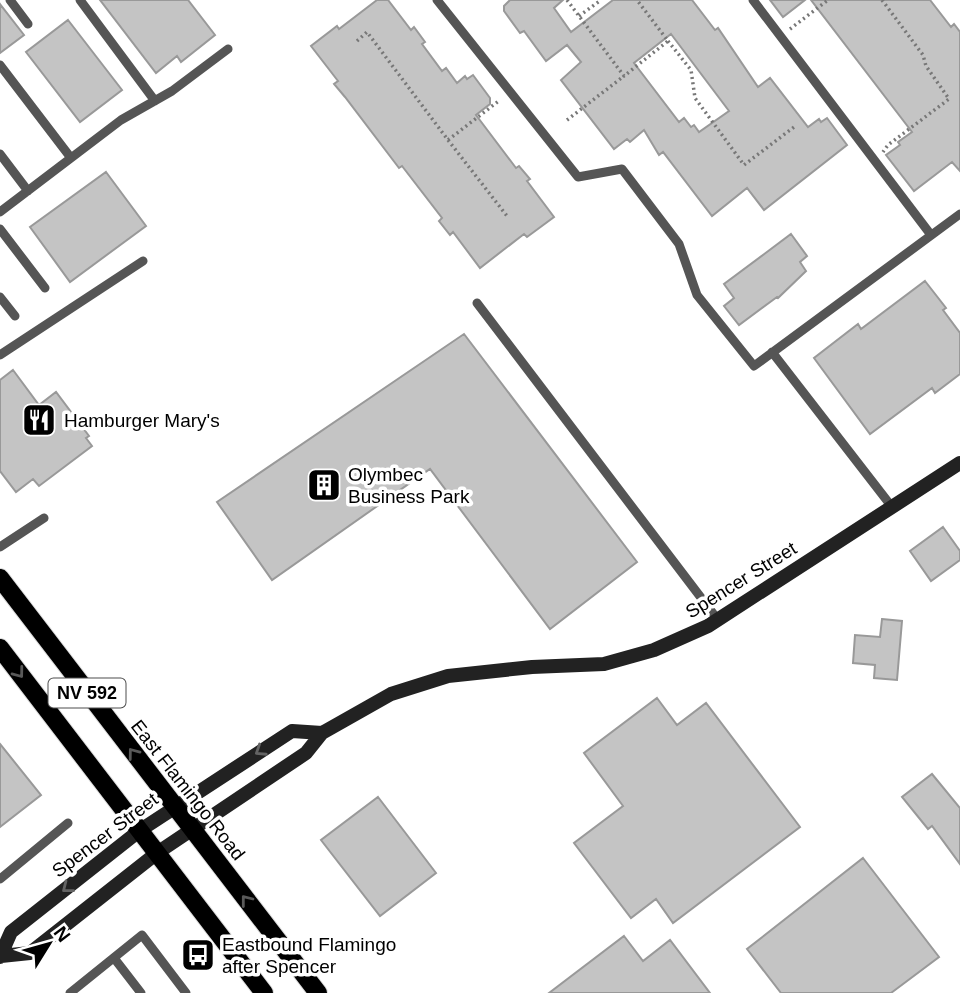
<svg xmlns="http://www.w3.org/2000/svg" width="960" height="993" font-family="Helvetica,sans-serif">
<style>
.building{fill:#c4c4c4;stroke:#999;stroke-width:2;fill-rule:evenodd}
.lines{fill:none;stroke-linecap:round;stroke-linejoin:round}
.primary-casing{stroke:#dbdbdb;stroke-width:20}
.path{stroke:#777;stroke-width:3.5;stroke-dasharray:2 3.5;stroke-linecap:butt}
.lane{stroke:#555;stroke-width:9}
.secondary{stroke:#222;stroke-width:14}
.primary{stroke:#000;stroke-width:18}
.oneway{stroke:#595959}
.oneway2{stroke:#646464}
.labels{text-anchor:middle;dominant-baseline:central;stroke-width:7;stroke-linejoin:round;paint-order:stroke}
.shield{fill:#fff;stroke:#4c4c4c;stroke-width:2}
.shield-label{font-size:18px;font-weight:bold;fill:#000}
.poi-label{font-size:19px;fill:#000;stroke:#fff;text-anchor:start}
.street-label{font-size:19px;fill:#000;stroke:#fff}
</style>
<rect width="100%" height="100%" fill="#fff"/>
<path class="building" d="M100,0h88l27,35 -34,27 -4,-6 -21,17z
M377,0h11l23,30 3,-3 11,15 -3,2 20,27 4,-3 11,15 8,-7 2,3 6,-4 17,23v6l-14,11 40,53 3,-2 11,13 -3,2 27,36 -27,20 -3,-3 -44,34 -27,-36 -3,3 -11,-14 3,-3 -40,-52 -3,2 -54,-71 -11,-13 4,-3 -27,-35 26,-20 2,3z
M510,0h53l-9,8 17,24 42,-32h79l23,30 3,-2 40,59 12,-9 38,49 11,-8 2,3 6,-4 20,27 -83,65 -17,-22 -35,28 -49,-64 -4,3 -15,-25 -14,12 -3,-3 -13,10 -53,-69 20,-18 -14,-17 -21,16 -22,-30 -4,2 -16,-22v-5zM671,34l58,77 -30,21 -5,-7 -3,2 -7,-9 -5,4 -45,-59z
M770,0h35l-22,17z
M811,0h119l21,27 3,-3 6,8v139l-8,-9 -38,29 -28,-36 14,-10 -2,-3 14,-10z
M0,4l24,31 -24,18z
M68,20l54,70 -42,32 -54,-70z
M106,172l40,54 -76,56 -40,-55z
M791,234l16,22 -7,6 6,9 -28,27 -1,-1 -38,28 -15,-19 10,-8 -10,-14z
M925,281l21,27 -3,2 17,23v41l-25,19 -3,-5 -62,46 -56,-76 44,-34 3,5z
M464,334l173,228 -87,67 -120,-160 -158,111 -55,-78z
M13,370l26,35 17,-13 33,44 -3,2 6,8 -53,40 -6,-7 -17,13 -16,-21v-91z
M943,527l17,24v9l-29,21 -21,-30z
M882,619l20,2 -5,59 -23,-2 1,-13 -22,-2 2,-28 25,2z
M657,698l20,27 29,-22 94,124 -127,96 -17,-24 -25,19 -57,-75 49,-37 -39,-53z
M0,744l41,51 -41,32z
M932,774l28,34v56l-28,-38 -4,3 -26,-32z
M378,797l58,76 -56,43 -59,-76z
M863,858l76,99 -48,36h-110l-34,-44z
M624,936l19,25 27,-21 40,53h-161z"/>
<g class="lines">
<defs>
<path id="primary" d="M0,578l318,415
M0,648l264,345"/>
</defs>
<use href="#primary" class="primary-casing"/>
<path class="path" d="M567,0l57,76 44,-35 -31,-41
M882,0l41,55 3,11 23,33 -61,46 -5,7
M579,16l22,-16
M790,29l38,-29
M357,41l10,-9 81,108 52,-40
M668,41l23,29 4,28 49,67 50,-38
M567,120l57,-44
M448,140l59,76"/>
<path class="lane" d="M10,0l18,24
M80,0l75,101
M437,0l141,177 44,-8 57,75 18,51 57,71 206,-152
M753,0l178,235
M0,65l71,93
M0,154l28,37
M0,212l121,-92 51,-29 56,-42
M0,229l45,59
M0,297l15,19
M477,303l241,317
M772,352l120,155
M0,355l143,-94
M0,547l44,-29
M0,879l68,-56
M114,958l27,35
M70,993l72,-58 44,58"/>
<path class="secondary" d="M1,956l29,-3 127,-100 149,-100 16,-20 69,-39 57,-18 84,-9 72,-3 50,-14 54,-24 252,-163
M0,957l11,-25 128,-101 153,-100 30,2"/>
<use href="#primary" class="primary"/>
</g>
<defs><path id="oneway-chevron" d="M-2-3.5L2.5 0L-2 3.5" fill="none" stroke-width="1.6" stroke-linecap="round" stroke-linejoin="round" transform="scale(1.75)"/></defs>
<g class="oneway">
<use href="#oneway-chevron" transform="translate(19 673) rotate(53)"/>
<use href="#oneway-chevron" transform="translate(133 753) rotate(-127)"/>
<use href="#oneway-chevron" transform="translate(246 900) rotate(-128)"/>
</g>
<g class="oneway2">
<use href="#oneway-chevron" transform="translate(260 751) rotate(147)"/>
<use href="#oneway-chevron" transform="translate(67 888) rotate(142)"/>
</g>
<defs>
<symbol id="restaurant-square" viewBox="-11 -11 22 22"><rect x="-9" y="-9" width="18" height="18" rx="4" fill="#000" stroke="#fff"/><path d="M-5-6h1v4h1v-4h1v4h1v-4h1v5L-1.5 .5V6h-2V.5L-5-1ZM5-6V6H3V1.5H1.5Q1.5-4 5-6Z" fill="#fff"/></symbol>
<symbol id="building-square" viewBox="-11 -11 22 22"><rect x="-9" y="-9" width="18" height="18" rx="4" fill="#000" stroke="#fff"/><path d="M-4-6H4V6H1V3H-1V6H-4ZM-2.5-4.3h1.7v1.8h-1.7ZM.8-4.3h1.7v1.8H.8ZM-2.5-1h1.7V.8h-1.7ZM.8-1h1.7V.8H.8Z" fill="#fff"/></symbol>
<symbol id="bus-square" viewBox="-11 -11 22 22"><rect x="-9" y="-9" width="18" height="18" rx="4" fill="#000" stroke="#fff"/><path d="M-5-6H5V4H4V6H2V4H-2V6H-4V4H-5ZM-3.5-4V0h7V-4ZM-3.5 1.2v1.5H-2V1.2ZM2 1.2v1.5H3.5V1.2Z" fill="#fff"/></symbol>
</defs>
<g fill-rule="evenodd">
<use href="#restaurant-square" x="20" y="401" width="38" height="38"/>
<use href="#building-square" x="305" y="466" width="38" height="38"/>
<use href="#bus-square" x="179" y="936" width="38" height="38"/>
</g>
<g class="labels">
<rect class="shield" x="48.5" y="678.5" width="77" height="29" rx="5"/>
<g class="shield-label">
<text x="87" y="693">NV 592</text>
</g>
<g class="poi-label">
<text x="64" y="420">Hamburger Mary's</text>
<text x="348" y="474">Olymbec<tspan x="348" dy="22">Business Park</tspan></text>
<text x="222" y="944">Eastbound Flamingo<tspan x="222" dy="22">after Spencer</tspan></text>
</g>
<g class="street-label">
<text transform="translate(741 580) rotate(-32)">Spencer Street</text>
<text transform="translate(188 790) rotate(52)">East Flamingo Road</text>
<text transform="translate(105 835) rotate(-37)">Spencer Street</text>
</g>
</g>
<g transform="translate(49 944) rotate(53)" stroke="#ffffff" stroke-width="5" paint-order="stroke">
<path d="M0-5L12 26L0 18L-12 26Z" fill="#000000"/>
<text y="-10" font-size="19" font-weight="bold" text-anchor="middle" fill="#000000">N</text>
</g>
</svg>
